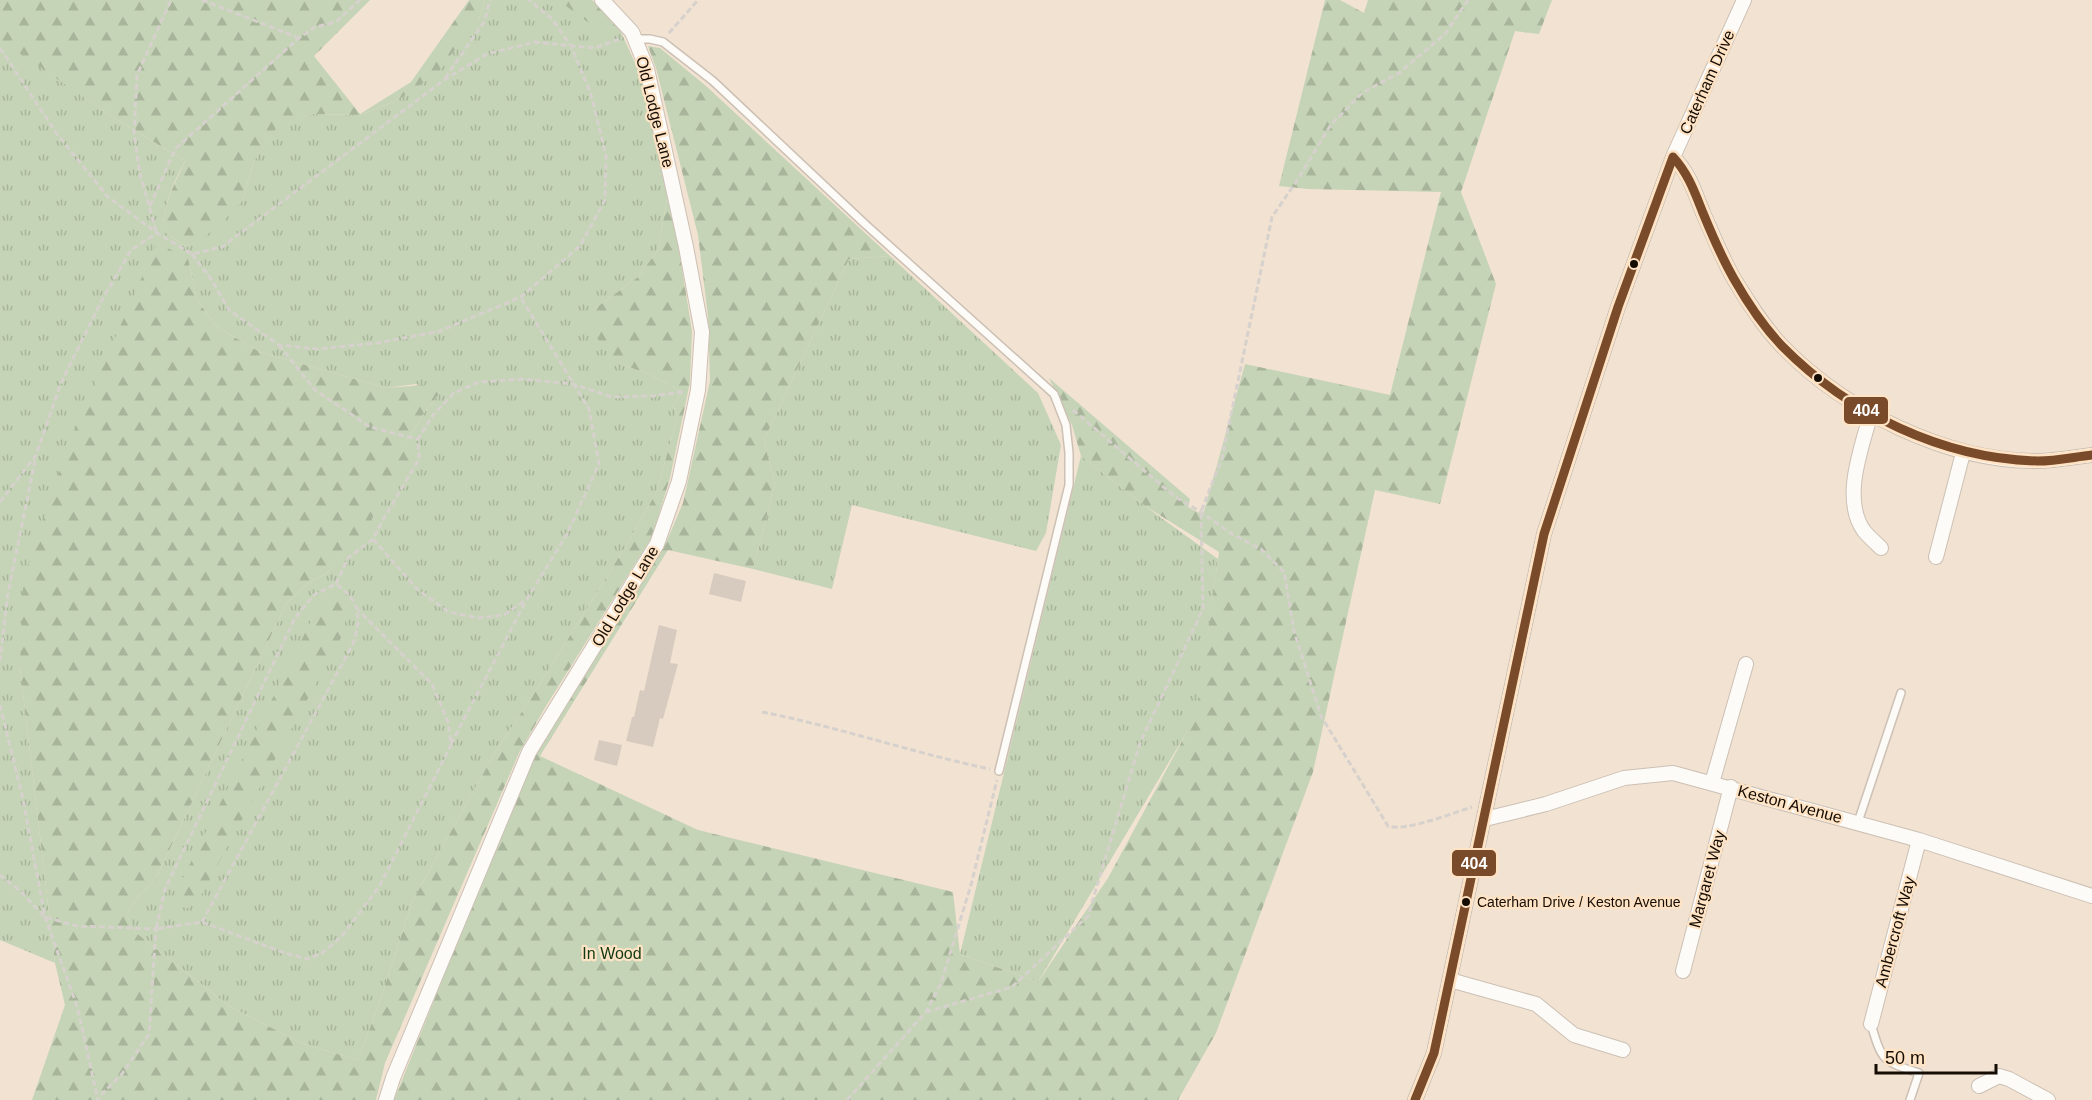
<svg xmlns="http://www.w3.org/2000/svg" width="2092" height="1100" font-family="Helvetica,sans-serif">
<style>
.grass{fill:url(#grass-tufts)}
.forest{fill:url(#forest-firs)}
.building{fill:#d7cbbf}
.lines{fill:none;stroke-linecap:round;stroke-linejoin:round}
.lane-casing{stroke:#ccc0b4;stroke-width:10}
.street-casing{stroke:#ccc0b4;stroke-width:16}
.path{stroke:#d6d1cc;stroke-width:3;stroke-dasharray:6 3;stroke-linecap:butt}
.lane{stroke:#fdfbf8;stroke-width:7}
.street{stroke:#fdfbf8;stroke-width:14}
.bus-1-casing{stroke:#ffe3c5;stroke-width:14}
.bus-1{stroke:#7a4b2a;stroke-width:9}
.bus-dot{fill:#150c03;stroke:#ffe3c5;stroke-width:2}
.labels{text-anchor:middle;dominant-baseline:central;stroke-width:4.5;stroke-linejoin:round;paint-order:stroke}
.bus-label{font-size:14px;fill:#150c03;stroke:#ffe3c5;text-anchor:start}
.street-label{font-size:16px;fill:#150c03;stroke:#ffe3c5}
.park-label{font-size:16px;fill:#0f3913;stroke:#ffe3c5}
.line-badge{stroke:#ffe3c5;stroke-width:2}
.badge-label{font-size:16px;text-anchor:middle;font-weight:bold;fill:#fff}
</style>
<defs>
<pattern id="grass-tufts" width="24" height="20" patternUnits="userSpaceOnUse" patternTransform="scale(1.5)"><rect width="24" height="20" fill="#c5d4b6"/><path d="M3 7l-1-3M5 7V3M7 7l1-3M15 17l-1-3M17 17v-4M19 17l1-3" fill="none" stroke="#a8b59b"/></pattern>
<pattern id="forest-firs" width="22" height="20" patternUnits="userSpaceOnUse" patternTransform="scale(1.5)"><rect width="22" height="20" fill="#c5d4b6"/><path d="M5 1l3.5 6h-7zM16 11l3.5 6h-7z" fill="#a8b59b"/></pattern>
</defs>
<rect width="100%" height="100%" fill="#f2e2d2"/>
<path class="grass" d="M485,0h107l29,32 19,42 29,114 -11,62 -20,27 -45,33 27,54 29,10 34,18 -10,13 4,14 -21,74 -29,51 -92,148 -41,62 -82,148 -31,96 -23,62 -57,-17 -72,-37 -94,-74 -9,-18 13,-19 16,-15 131,-276 23,-22 17,-8 39,-42 41,-90 20,-32 14,-17 -24,-9 -30,4 -126,-36 -43,-25 -20,-27 -9,-42 -168,410 35,295 -55,-23v-876l9,-19 104,72 72,44c-12,23 -22,44 -22,70l24,16 55,-46 12,-40 23,-35 36,-12 47,1 38,-15 81,-81z
M890,256l148,137 23,52 -15,88 -10,18 -184,-46 -20,84 -79,-20 22,-84 -11,-45 85,-181z
M1081,456l64,50 73,53 -21,156 -159,267 -78,-28z"/>
<path class="forest" d="M0,0h370l-56,56 46,58 51,-32 58,-82h16l-6,19 -42,54 -39,27 -38,15 -47,-1 -36,13 -23,34 -12,40 -25,27 -30,19 -24,-16c0,-28 11,-45 22,-70l-72,-44 -104,-71 -9,18z
M558,0h34l29,32 -11,4 -9,-4z
M1325,0h15l24,13 4,-13h184l-13,34 -24,-3 -54,161 35,92 -56,220 -65,-14 -62,282 -97,261 -38,67h-784l139,-346 133,-211 17,-40 27,-122 -2,-65 -10,-81 -42,-167 -8,-22 12,2 46,38 184,170 -41,3 -85,181 11,45 -22,84 -85,-19 -128,206 158,74 255,62 7,62 78,28 70,-104 88,-163 23,-163 -74,-46 -64,-50 -9,-31 -23,-47 141,121 -2,8 15,8 42,-151 145,31 51,-203 -133,-3 -29,-3z
M669,188l23,143 -2,51 -20,96 -18,59 -106,169 -27,47 -134,310 -9,37h-344l33,-95 -10,-42 -35,-295 3,-87 46,-139 88,-199 31,15 9,42 20,27 43,25 126,36 49,-4 5,9 -14,17 -20,32 7,12 -38,58 -9,20 -40,42 -17,8 -23,22 -131,276 -16,15 -13,19 9,18 94,74 72,37 57,17 23,-62 31,-96 82,-148 41,-62 92,-148 29,-51 21,-74 -4,-14 10,-13 -34,-18 -29,-10 -26,-29 -1,-25 45,-33 20,-27z
M338,601l9,12 -4,21 -145,267 -10,7 -9,-1 -3,-15 135,-271 14,-16z"/>
<path class="building" d="M714,573l32,8 -5,21 -32,-8z
M659,625l18,5 -7,33 8,1 -15,55 -3,-1 -7,29 -27,-6 6,-24h2l6,-27 4,1z
M599,740l23,5 -5,21 -23,-6z"/>
<g class="lines">
<defs>
<path id="lane" d="M635,39h15l13,3 50,39 152,143 189,170 12,31 3,28v32l-70,286
M1858,822l43,-129
M1871,1024c11,37 11,37 48,49l-9,27"/>
<path id="street" d="M1673,157c16,15 22,36 30,56 10,22 19,45 31,66 14,23 29,47 48,67 62,64 165,116 256,115 18,0 36,-4 54,-6
M1871,413c-9,34 -30,86 -7,118 5,6 12,12 17,17
M1936,557l27,-104
M1712,783l34,-119
M1485,819l61,-15 78,-26 49,-5 246,67 173,56
M1683,971l48,-184
M1450,980l86,24 38,31 49,15
M1871,1024l48,-184
M1979,1086l20,-10 10,3 39,21
M386,1100l7,-22 136,-326 128,-208 22,-63 19,-91 4,-58 -16,-85 -39,-178 -15,-37 -30,-32
M1415,1100l19,-47 110,-519 74,-227 55,-150 71,-157"/>
</defs>
<use href="#lane" class="lane-casing"/>
<use href="#street" class="street-casing"/>
<path class="path" d="M202,0l97,38
M669,33l29,-33
M0,48l57,86 51,63 49,36 35,21 30,-7 222,-167 43,-26 48,-12 59,6 26,-9
M445,78l39,-56 6,-22
M150,206l25,-57 124,-111 16,-11 21,-5 24,-22
M156,231l-16,-57 -6,-40 3,-59 34,-75
M192,254l17,22 20,34 50,35 39,4 59,-6 63,-12 81,-34 59,-51 25,-46 1,-44 -15,-62 -20,-48 -19,-27 -23,-19
M279,345l36,45 55,37 47,12
M1073,410l101,86 27,16 31,22 29,15 23,23 10,59 27,85 67,110c17,6 65,-13 84,-19
M0,502l36,-47 25,-72 41,-83 29,-50 26,-17
M373,539l45,51 31,22 29,6 26,-3 23,-16 40,-65 32,-70 -10,-55 -68,-111
M336,584l12,-26 25,-19 11,-21 35,-59 -1,-20 15,-24 21,-22 25,-11 43,-3 51,5 39,13 40,-1 31,-4
M0,661l8,-68 28,-137
M0,705l23,94 22,118 32,89 21,94
M762,712c77,15 151,41 228,57
M451,744l75,-143
M0,875l19,15 26,27 32,9 79,3 -7,105 -27,40 -23,23
M202,922l151,-278c9,-29 7,-42 -17,-60l-22,11 -19,23 -130,271 -9,40 46,-7 80,30 25,7 15,-6 19,-16 38,-50 72,-142 -3,-23 -16,-38 -74,-74
M926,1012l86,-25 76,-71 52,-173 63,-134 -2,-97 21,-54 50,-241 26,-38 32,-53 32,-33 37,-20 46,-39 23,-34
M847,1100l79,-88 15,-29 30,-98 26,-105"/>
<use href="#lane" class="lane"/>
<use href="#street" class="street"/>
<defs>
<path id="bus-1" d="M1673,157c15,16 22,36 30,56 9,22 19,45 31,66 13,23 29,47 48,67 66,67 161,113 256,115 18,0 36,-4 54,-6
M1415,1100l19,-47 110,-519 74,-227 55,-150"/>
</defs>
<use href="#bus-1" class="bus-1-casing"/>
<use href="#bus-1" class="bus-1"/>
</g>
<g class="bus-dot">
<circle cx="1634" cy="264" r="5"/>
<circle cx="1818" cy="378" r="5"/>
<circle cx="1466" cy="902" r="5"/>
</g>
<g class="labels">
<g class="bus-label">
<text x="1477" y="902">Caterham Drive / Keston Avenue</text>
</g>
<g class="street-label">
<text transform="translate(1707 82) rotate(-66)">Caterham Drive</text>
<text transform="translate(655 112) rotate(76)">Old Lodge Lane</text>
<text transform="translate(625 596) rotate(-59)">Old Lodge Lane</text>
<text transform="translate(1790 804) rotate(15)">Keston Avenue</text>
<text transform="translate(1707 879) rotate(-75)">Margaret Way</text>
<text transform="translate(1895 932) rotate(-75)">Ambercroft Way</text>
</g>
<g class="park-label">
<text x="612" y="953">In Wood</text>
</g>
</g>
<g class="line-badge">
<rect x="1843" y="396" width="46" height="29" rx="6" fill="#7a4b2a"/>
<rect x="1451" y="849" width="46" height="28" rx="6" fill="#7a4b2a"/>
</g>
<g class="badge-label">
<text x="1866" y="416">404</text>
<text x="1474" y="869">404</text>
</g>
<path d="M1876 1064v9h120v-9" fill="none" stroke="#150c03" stroke-width="3"/>
<text x="1885" y="1064" font-size="18" fill="#150c03" stroke="#ffe3c5" stroke-width="4.5" paint-order="stroke">50 m</text>
</svg>
